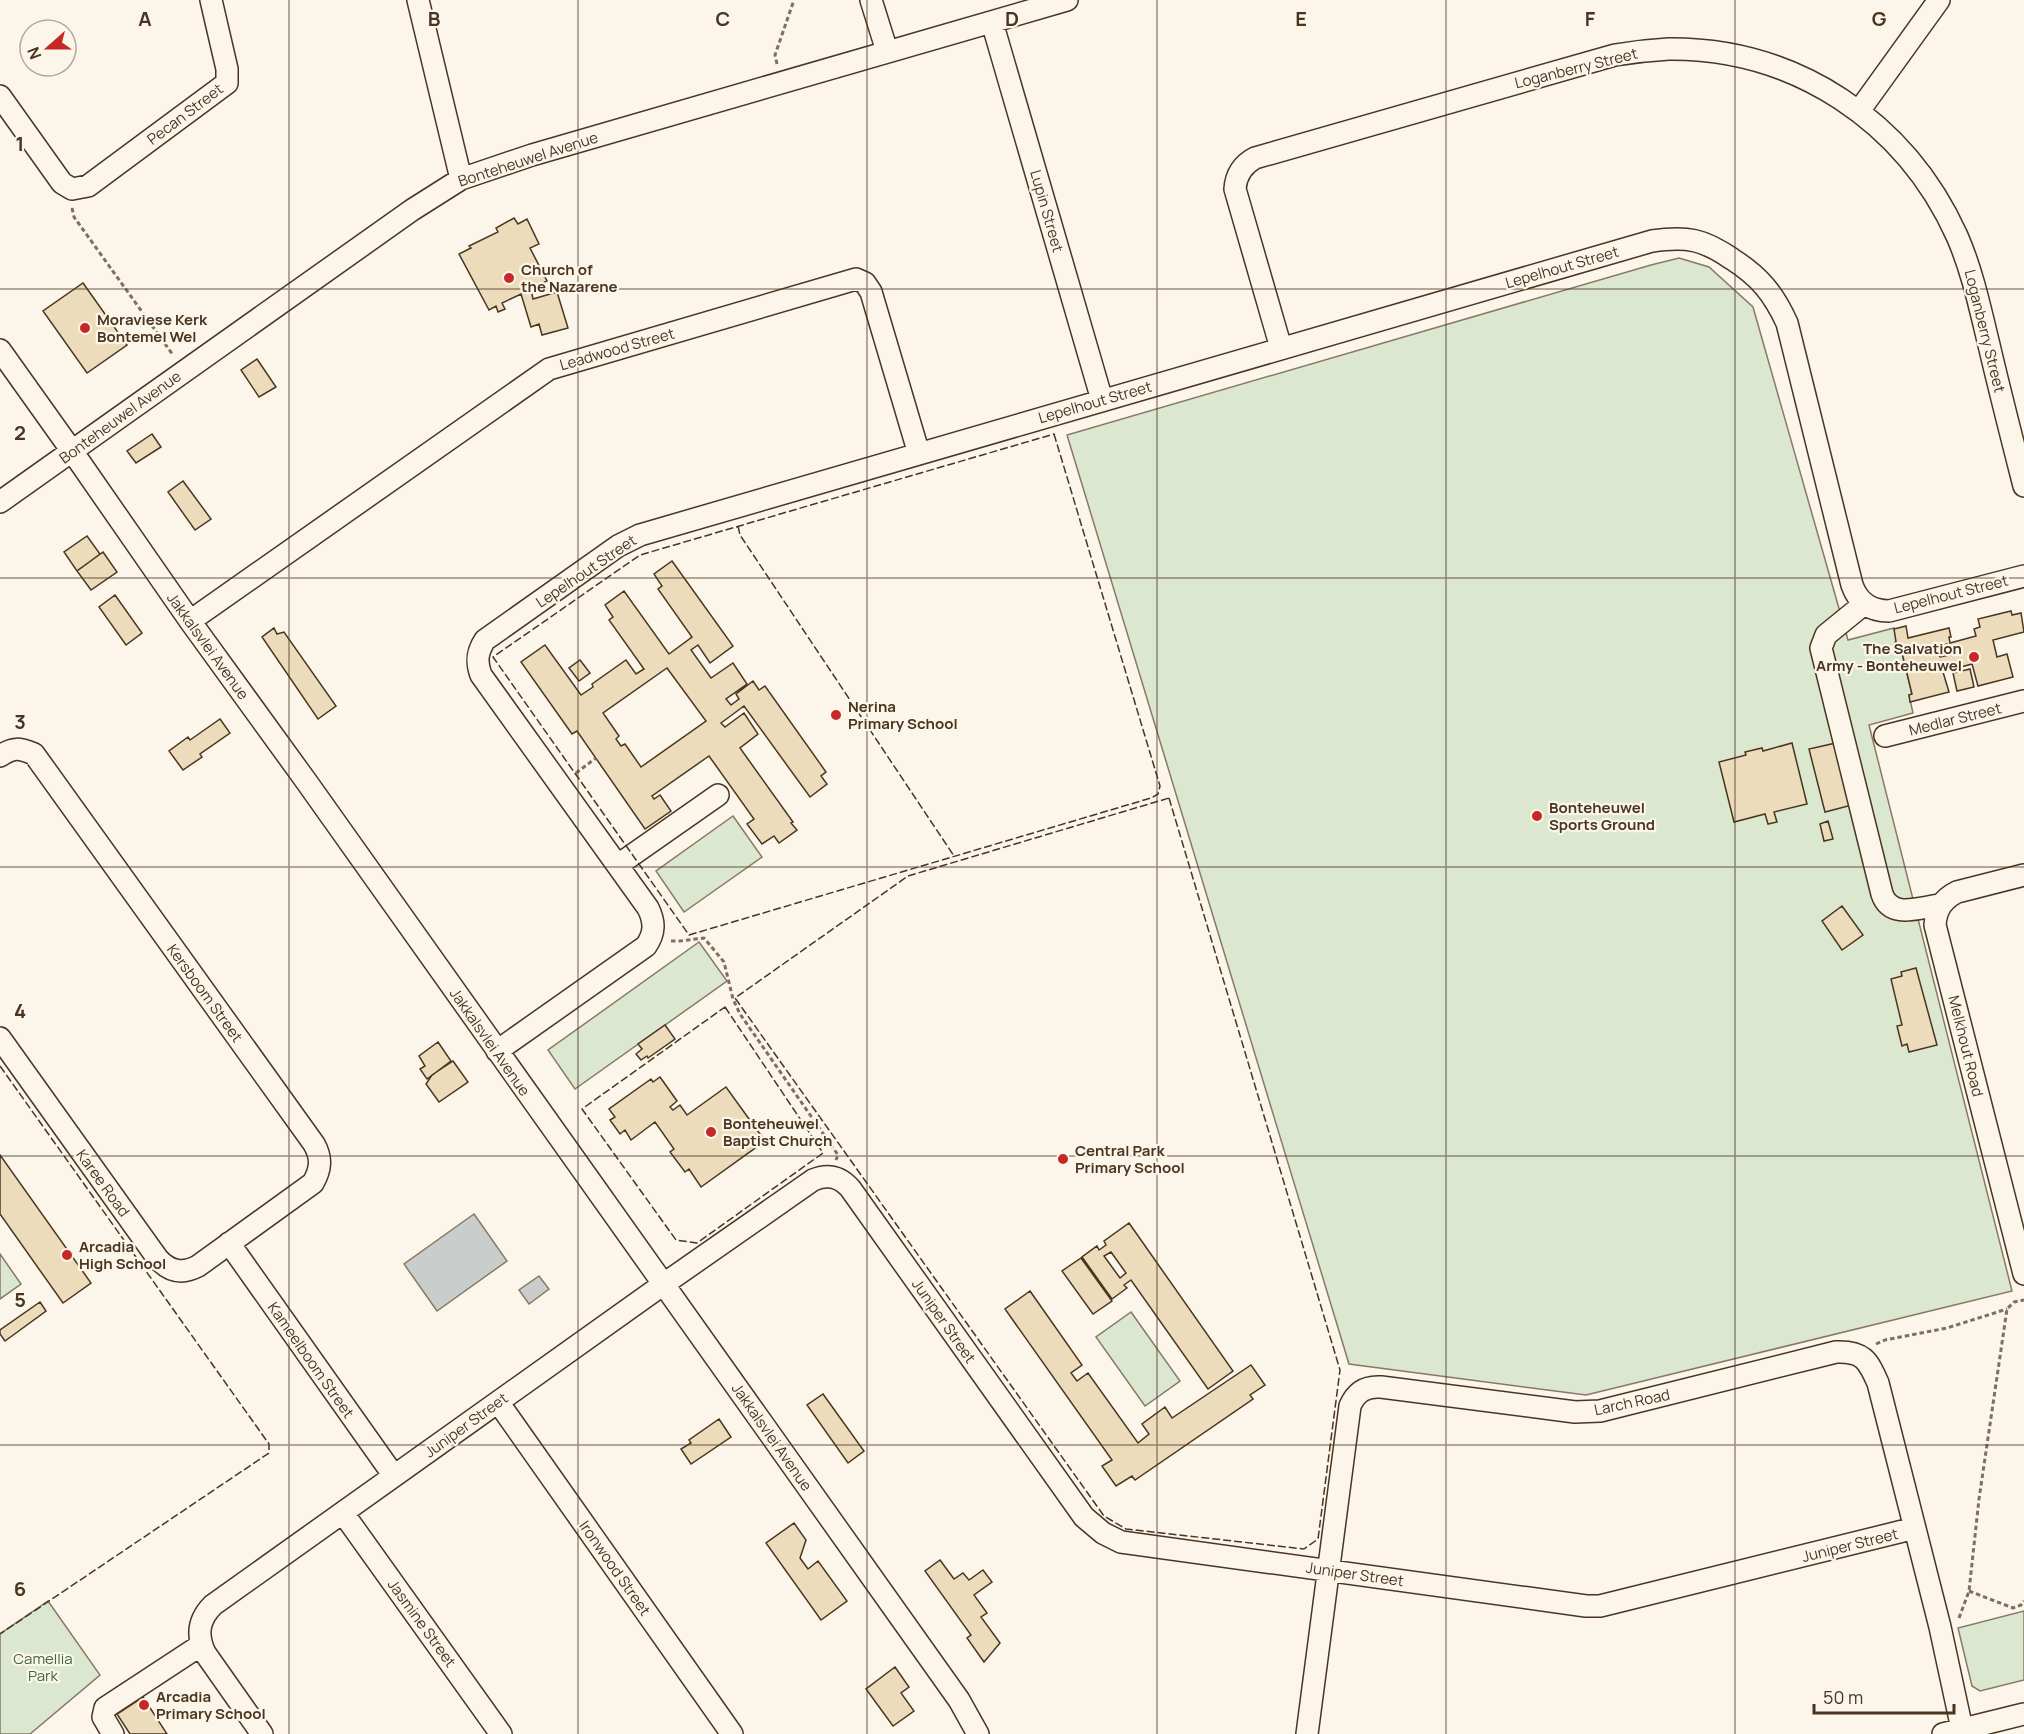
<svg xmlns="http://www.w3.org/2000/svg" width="2024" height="1734" font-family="Manrope,sans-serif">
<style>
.green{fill:#dce7d0;stroke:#887966;stroke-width:1.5}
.water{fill:#c9cecd;stroke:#887966;stroke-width:1.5}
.building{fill:#ecdcbc;stroke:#4a3520;stroke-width:1.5;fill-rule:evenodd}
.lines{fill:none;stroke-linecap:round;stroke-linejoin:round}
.minor-casing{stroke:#4a3520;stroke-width:24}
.path{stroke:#7f6f5c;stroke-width:3;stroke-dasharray:4.5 3;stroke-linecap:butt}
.minor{stroke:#fbf6e9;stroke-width:21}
.fence{stroke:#4a3520;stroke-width:1.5;stroke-dasharray:8 3;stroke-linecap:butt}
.grid{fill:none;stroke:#4a3520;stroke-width:1.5;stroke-opacity:0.55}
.poi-dot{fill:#c62828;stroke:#fbf6e9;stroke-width:2}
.labels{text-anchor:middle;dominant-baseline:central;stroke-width:4.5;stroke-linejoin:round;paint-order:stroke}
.street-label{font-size:15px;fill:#4a3520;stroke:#fbf6e9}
.poi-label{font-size:15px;font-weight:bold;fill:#4a3520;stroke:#fbf6e9;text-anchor:start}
.park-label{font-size:15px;fill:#436837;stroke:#fbf6e9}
.grid-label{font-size:20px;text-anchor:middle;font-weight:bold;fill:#4a3520;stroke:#fbf6e9;stroke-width:4.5;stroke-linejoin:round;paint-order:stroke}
</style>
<rect width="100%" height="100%" fill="#fbf6e9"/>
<path class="green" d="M1679,258l30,9 44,40 95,333 46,-12 3,12 -2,2 3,12 4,-1 10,41 -3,1 4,18 -44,12 143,566 -426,104 -237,-31 -282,-929 584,-170z
M733,816l29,41 -78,55 -28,-41z
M699,942l28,39 -152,108 -27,-39z
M0,1254l21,30 -21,15z
M1131,1312l49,69 -35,25 -49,-69z
M48,1601l52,74 -70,59h-30v-100z
M2024,1611v69l-44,11 -8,-5 -14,-58z"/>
<path class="water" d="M474,1214l33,47 -70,50 -33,-47z
M539,1276l10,13 -20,15 -10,-14z"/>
<path class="building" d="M514,218l4,6 9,-5 12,25 -9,4 17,33 -16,8 2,10 24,-7 11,36 -26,7 -3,-11 -8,3 -10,-33 -19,9 3,6 -7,3 -2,-6 -7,4 -30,-56 12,-6 -2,-2 29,-14 -2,-4z
M83,283l44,62 -40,28 -44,-62z
M257,359l19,28 -17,10 -18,-27z
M152,434l9,13 -25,16 -9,-12z
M183,481l28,38 -16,11 -27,-38z
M87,536l13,18 -23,17 -13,-19z
M103,552l14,20 -26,18 -14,-19z
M672,561l61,85 -23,17 -12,-18 -7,5 20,28 22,-15 14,21 -21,15 5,6 8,-6 -3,-5 17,-13 6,9 6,-4 61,86 -5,4 6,8 -17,13 -66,-91 -23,17 4,4 19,-14 14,21 -18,14 53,74 -2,1 6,7 -18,13 -5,-7 -12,8 -15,-20 7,-5 -45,-63 -57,40 2,3 6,-4 11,16 -26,18 -68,-98 -5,3 -51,-72 24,-17 36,50 12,-8 -1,-3 34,-24 10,14 8,-5 -35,-49 4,-3 -8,-12 19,-14 45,63 23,-17 -34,-48 4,-3 -8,-12zM667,668l39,53 -65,46 -16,-23 -4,2 -5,-7 3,-3 -16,-23z
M115,595l27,38 -16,12 -27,-38z
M2011,611l1,4 9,-2 3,19 -31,8 4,17 10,-3 6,23 -35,9 -6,-22 -29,8 6,20 -39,10 -1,-7 3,-1 -10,-41 -4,1 -4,-25 12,-3 2,12 41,-10 2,9h-2l1,6 26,-7 -2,-7 6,-2 -2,-8zM1947,644l3,11 -10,2 -3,-10z
M274,628l3,6 7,-2 52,74 -18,13 -56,-82z
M580,660l10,13 -11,8 -10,-13z
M1970,669l4,18 -17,4 -4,-18z
M220,719l10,14 -30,21 2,3 -19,13 -14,-19 19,-14 2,3z
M1792,743l15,61 -33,8 3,10 -9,2 -3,-10 -31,8 -15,-60 27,-7 -1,-3 17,-4 1,3z
M1836,743l16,62 -27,7 -16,-63z
M1828,821l5,18 -9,2 -4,-17z
M1842,906l21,29 -21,15 -20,-29z
M1916,968l21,77 -28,7 -2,-8 -5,2 -5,-20 5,-1 -11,-46 11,-3 -1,-4z
M665,1025l10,14 -27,19 -1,-2 -6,4 -5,-6 6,-5 -4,-5z
M438,1042l13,19 -24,18 -7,-10 5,-3 -6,-10z
M453,1061l15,21 -29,20 -13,-18 6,-9z
M660,1077l17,24 -7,6 3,3 7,-5 7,10 39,-28 39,54 -64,46 -12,-18 -4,3 -15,-20 4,-3 -19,-27 -24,18 -6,-10 -5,4 -10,-14 5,-3 -6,-8 42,-30 2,3z
M0,1155l91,128 -28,20 -63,-89z
M1129,1223l104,148 -25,18 -77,-109 -7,5 3,3 -15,11 -30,-42 15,-11 2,4 7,-5 -2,-4zM1111,1252l15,21 -6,5 -16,-22z
M1081,1258l31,43 -19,13 -31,-43z
M1030,1291l52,74 -11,8 6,8 11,-8 50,70 11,-9 -7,-10 23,-17 7,11 79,-53 14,20 -15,10 3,4 -118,81 -3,-4 -16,10 -14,-20 10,-6 -107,-151z
M40,1302l6,9 -41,30 -5,-7v-4z
M823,1394l41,57 -16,12 -41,-58z
M719,1419l12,18 -40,27 -10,-15 10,-6 -2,-3z
M794,1523l12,17 -6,18 8,11 10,-8 29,40 -26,19 -55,-77z
M940,1560l14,19 9,-6 6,7 14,-10 9,12 -18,13 13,18 -6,4 19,26 -16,19 -17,-24 4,-3 -46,-64z
M895,1667l14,20 -8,6 13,18 -21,15 -27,-37z
M143,1697l24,37h-37l-13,-20z"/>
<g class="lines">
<defs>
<path id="minor" d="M418,0l43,179
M871,0l16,51
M992,22l110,378
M0,96l62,87 10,6 16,-3 139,-103v-14l-16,-69
M1859,111l80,-111
M1281,348l-46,-159c1,-14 7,-24 20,-31l360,-103c18,-3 36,-5 54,-6 126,-1 236,72 288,187 15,34 23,72 32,109 11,47 23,94 35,141
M0,350l72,101 118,170 116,160 653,919 19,34
M0,502l412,-292 49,-31 71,-24 535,-155
M1864,604l-38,31 -5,13 61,246c9,26 38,13 59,11
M190,621l359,-252 307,-90 9,4 6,9 48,162
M1885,736l139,-35
M0,756c14,-9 19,-8 34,-2l280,390c8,14 7,25 -1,39l-115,83c-15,8 -28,6 -40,-7l-158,-221
M618,865l100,-70
M2024,875l-67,17c-14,7 -21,17 -22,33l89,349
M497,1051l149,-105c9,-13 9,-24 2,-38l-167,-233c-5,-13 -4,-23 4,-35l133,-94 22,-11 1012,-294c35,-5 51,-2 80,18 28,18 41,34 55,64l65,262c6,17 18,26 37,26l135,-35
M229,1243l165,233
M498,1402l234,332
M343,1513l158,221
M113,1734l-10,-17 2,-9 96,-63
M262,1734l-57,-81c-9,-19 -6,-34 8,-48l438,-312 162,-113c14,-6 26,-4 37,8l234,329 19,16 18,9 465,64h14l315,-78
M1307,1734l43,-328c6,-14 16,-20 31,-19l194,25 25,-1 236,-59c27,-1 32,8 42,31l62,244 22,102
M1943,1734l81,-20"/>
</defs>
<use href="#minor" class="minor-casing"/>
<path class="path" d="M777,64l-2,-9 19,-55
M72,208l2,9 99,138
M576,773l20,-15
M671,941h9l24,-3 20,24 9,37 7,15 98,141 -2,5
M1876,1344l9,-4 62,-12 60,-19
M1969,1591l44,17 8,-3 3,-4
M1959,1618l10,-27 10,-92 28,-190 7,-7 10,-2"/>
<use href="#minor" class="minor"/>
<path class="fence" d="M1054,434l106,352 -2,8 -7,4 -462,137 -196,-278 147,-102z
M738,526l2,9 214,321
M1169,798l171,572 -22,169 -14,10 -178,-20 -22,-13 -369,-518 173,-122z
M725,1007l98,146 -126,90 -21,-3 -94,-131z
M0,1066l269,378v9l-269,181"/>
</g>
<path class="grid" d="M289,0v1734M578,0v1734M867,0v1734M1157,0v1734M1446,0v1734M1735,0v1734M0,289h2024M0,578h2024M0,867h2024M0,1156h2024M0,1445h2024"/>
<g class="poi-dot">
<circle cx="509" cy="278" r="6"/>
<circle cx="85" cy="328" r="6"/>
<circle cx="1974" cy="657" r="6"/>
<circle cx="836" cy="715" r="6"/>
<circle cx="1537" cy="816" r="6"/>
<circle cx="711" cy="1132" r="6"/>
<circle cx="1063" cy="1159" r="6"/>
<circle cx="67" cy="1255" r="6"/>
<circle cx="144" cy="1705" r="6"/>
</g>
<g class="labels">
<g class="street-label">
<text transform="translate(1576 68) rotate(-14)">Loganberry Street</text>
<text transform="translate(185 114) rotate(-37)">Pecan Street</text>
<text transform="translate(528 159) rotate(-18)">Bonteheuwel Avenue</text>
<text transform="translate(1047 211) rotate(74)">Lupin Street</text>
<text transform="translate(1562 267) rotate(-16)">Lepelhout Street</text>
<text transform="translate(1985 331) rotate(76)">Loganberry Street</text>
<text transform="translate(617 349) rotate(-16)">Leadwood Street</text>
<text transform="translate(1095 402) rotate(-16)">Lepelhout Street</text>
<text transform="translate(120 417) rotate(-36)">Bonteheuwel Avenue</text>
<text transform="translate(586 571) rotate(-34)">Lepelhout Street</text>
<text transform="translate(1951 594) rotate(-14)">Lepelhout Street</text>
<text transform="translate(208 646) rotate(54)">Jakkalsvlei Avenue</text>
<text transform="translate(1955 719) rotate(-14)">Medlar Street</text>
<text transform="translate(205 993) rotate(54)">Kersboom Street</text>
<text transform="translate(490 1042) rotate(55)">Jakkalsvlei Avenue</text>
<text transform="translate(1966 1046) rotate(76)">Melkhout Road</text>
<text transform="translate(103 1183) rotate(54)">Karee Road</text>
<text transform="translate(944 1321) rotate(55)">Juniper Street</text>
<text transform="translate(311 1360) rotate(55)">Kameelboom Street</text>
<text transform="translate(1632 1402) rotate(-12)">Larch Road</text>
<text transform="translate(466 1425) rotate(-36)">Juniper Street</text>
<text transform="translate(772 1437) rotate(55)">Jakkalsvlei Avenue</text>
<text transform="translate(1850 1545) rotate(-14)">Juniper Street</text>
<text transform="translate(615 1568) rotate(55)">Ironwood Street</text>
<text transform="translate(1355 1574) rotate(8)">Juniper Street</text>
<text transform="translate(422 1623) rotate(54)">Jasmine Street</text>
</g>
<g class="poi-label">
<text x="521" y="269">Church of<tspan x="521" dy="17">the Nazarene</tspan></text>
<text x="97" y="319">Moraviese Kerk<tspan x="97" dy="17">Bontemel Wel</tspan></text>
<text x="1962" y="648" text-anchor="end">The Salvation<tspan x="1962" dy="17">Army - Bonteheuwel</tspan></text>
<text x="848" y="706">Nerina<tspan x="848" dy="17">Primary School</tspan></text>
<text x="1549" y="807">Bonteheuwel<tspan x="1549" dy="17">Sports Ground</tspan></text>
<text x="723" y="1123">Bonteheuwel<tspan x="723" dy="17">Baptist Church</tspan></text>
<text x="1075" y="1150">Central Park<tspan x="1075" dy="17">Primary School</tspan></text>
<text x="79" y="1246">Arcadia<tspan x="79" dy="17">High School</tspan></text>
<text x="156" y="1696">Arcadia<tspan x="156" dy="17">Primary School</tspan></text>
</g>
<g class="park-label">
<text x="43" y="1658">Camellia<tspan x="43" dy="17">Park</tspan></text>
</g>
</g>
<g class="grid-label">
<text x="145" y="26">A</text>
<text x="434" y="26">B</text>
<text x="723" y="26">C</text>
<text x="1012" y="26">D</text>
<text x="1301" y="26">E</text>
<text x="1590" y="26">F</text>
<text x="1879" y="26">G</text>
<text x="20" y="151">1</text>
<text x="20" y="440">2</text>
<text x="20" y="729">3</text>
<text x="20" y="1018">4</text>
<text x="20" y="1307">5</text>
<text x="20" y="1596">6</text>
</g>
<g transform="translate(48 48) rotate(249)"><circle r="28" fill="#fbf6e9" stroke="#b4a999" stroke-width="1.5"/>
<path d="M0-4.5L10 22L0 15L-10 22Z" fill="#c62828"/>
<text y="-9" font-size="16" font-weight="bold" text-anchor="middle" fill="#4a3520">N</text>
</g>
<path d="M1814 1704v9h140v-9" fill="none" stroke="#4a3520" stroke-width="3"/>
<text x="1823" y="1704" font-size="18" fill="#4a3520" stroke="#fbf6e9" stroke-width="4.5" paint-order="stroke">50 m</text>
</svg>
